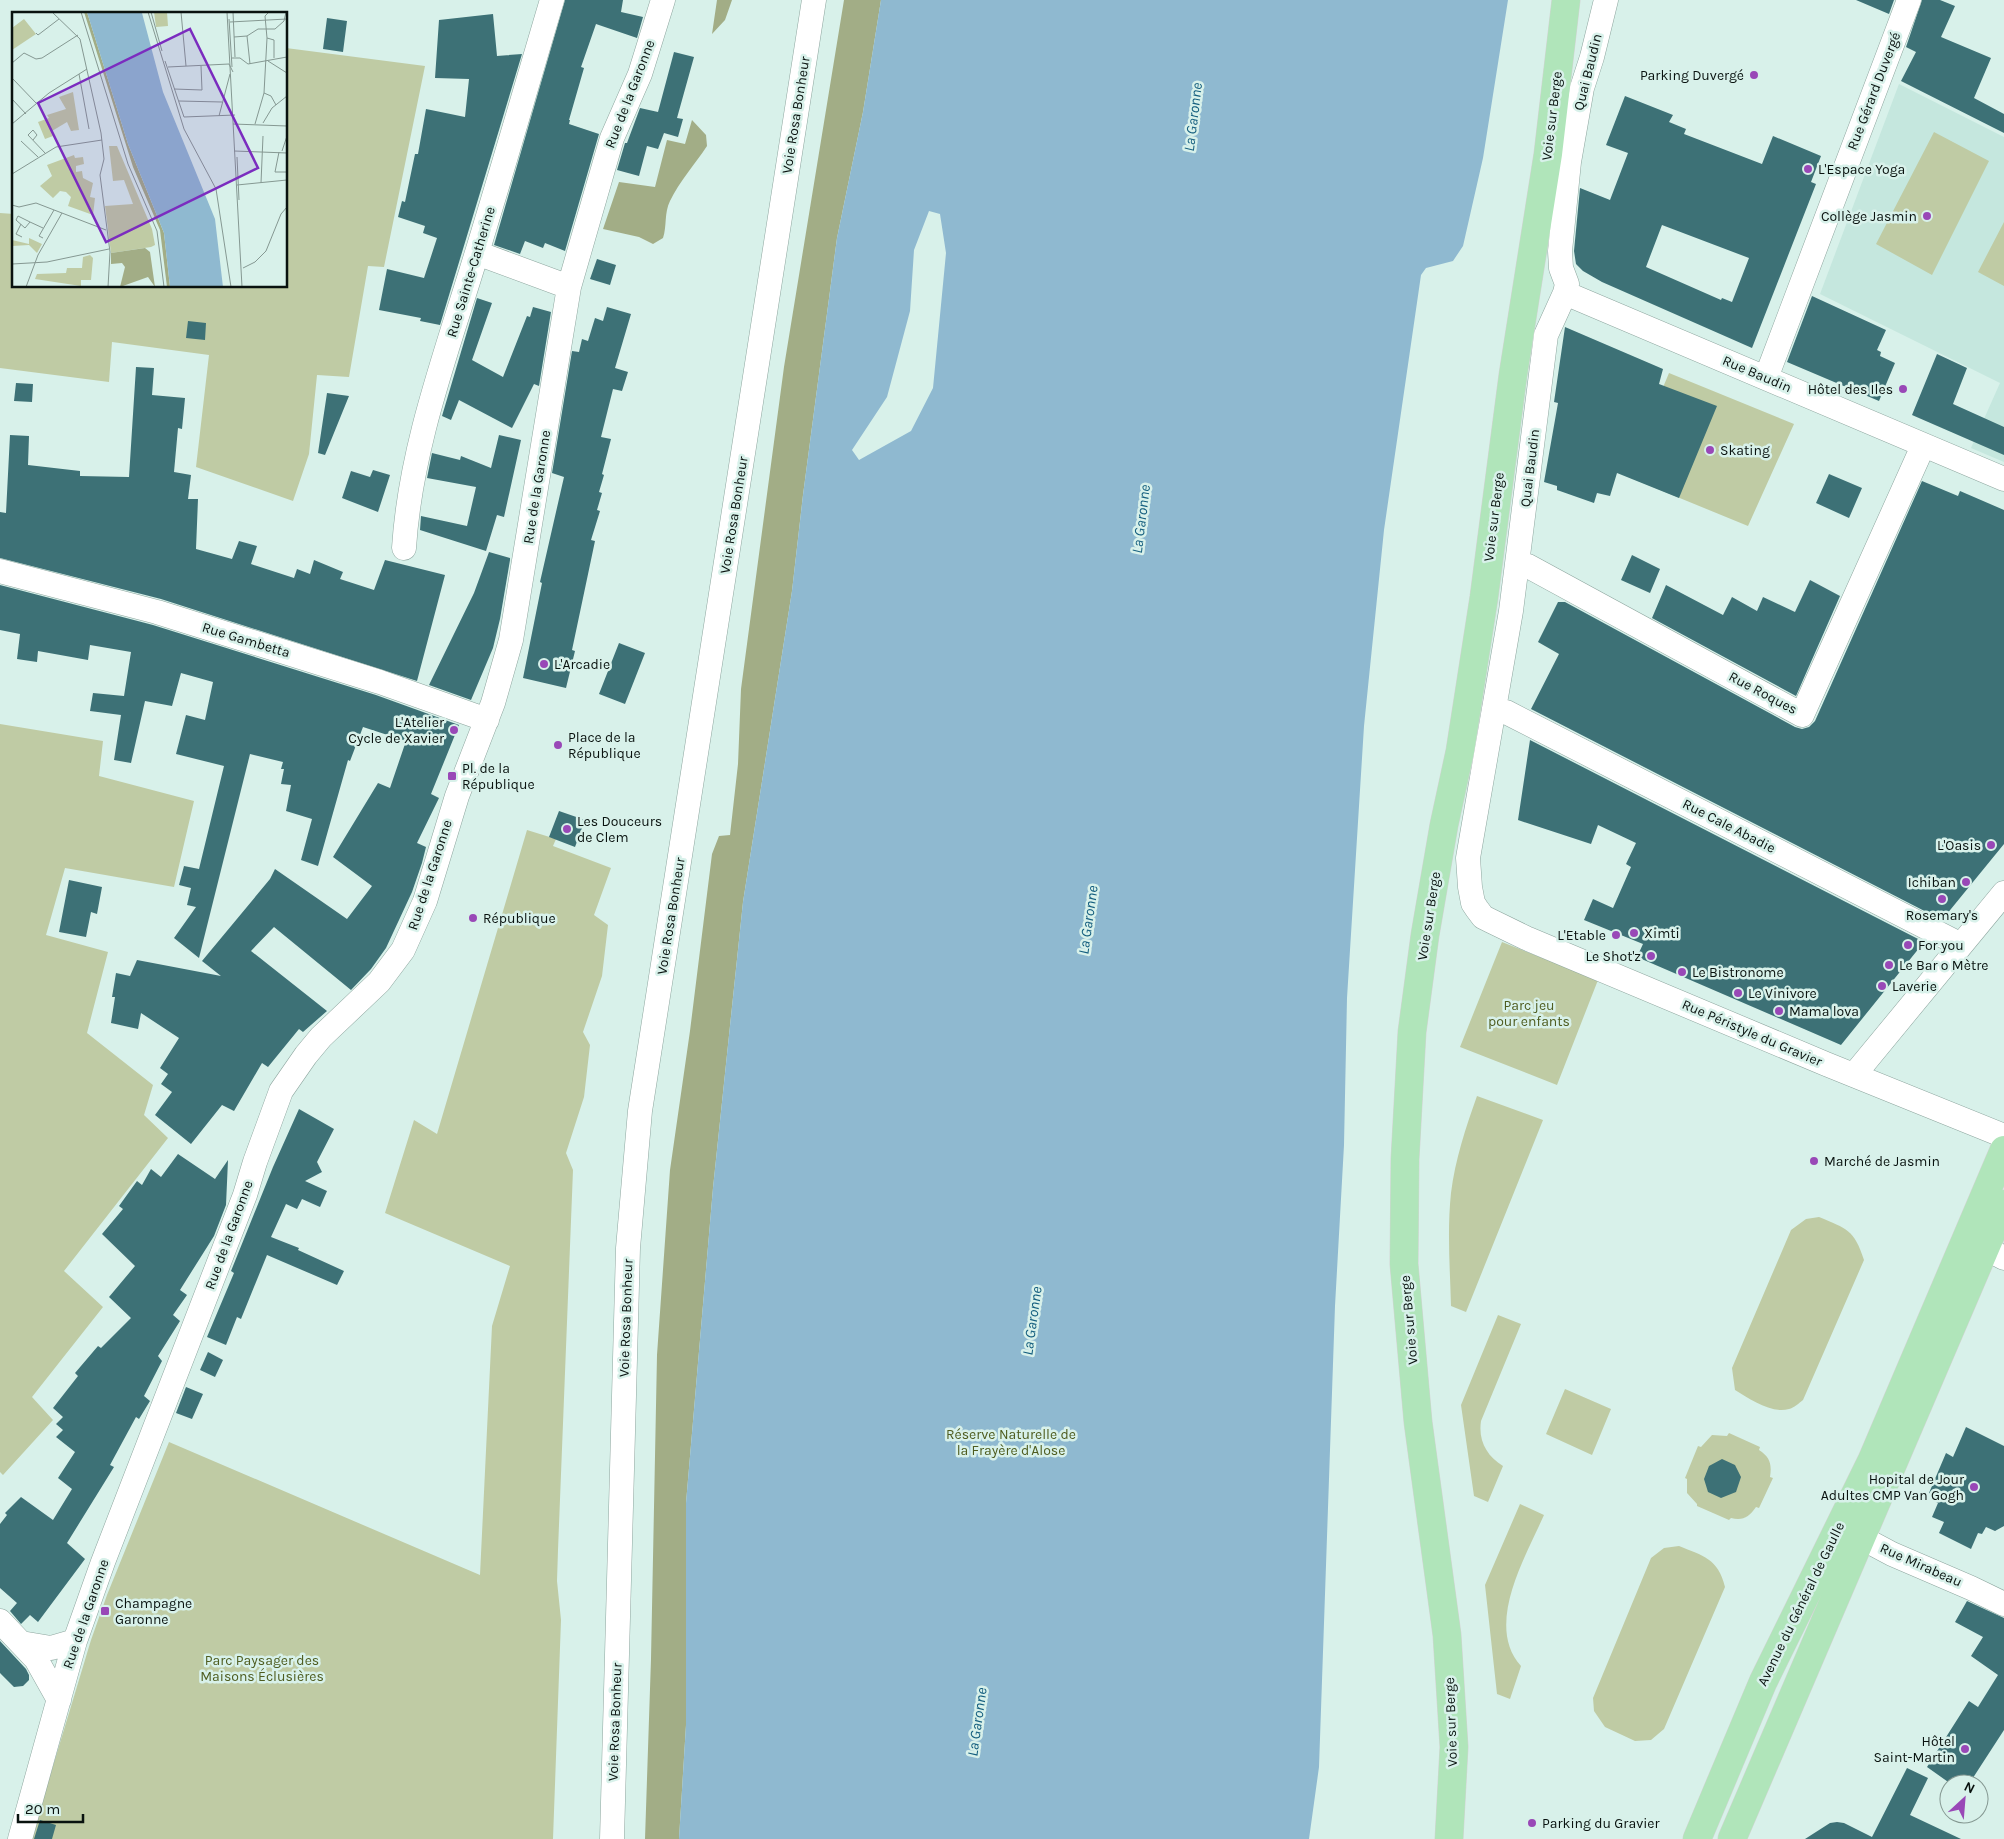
<svg xmlns="http://www.w3.org/2000/svg" width="2004" height="1839" font-family="Karla,sans-serif">
<style>
.built{fill:#c5e7de}
.green{fill:#bfcba4}
.forest{fill:#a2ad86}
.water{fill:#8fb9d0;fill-rule:evenodd}
.building{fill:#3d7176;fill-rule:evenodd}
.lines{fill:none;stroke-linecap:round;stroke-linejoin:round}
.minor-casing{stroke:#8ea69f;stroke-width:25}
.major-casing{stroke:#d3d4d4;stroke-width:29}
.minor{stroke:#fff;stroke-width:24}
.major{stroke:#b0e5ba;stroke-width:28}
.poi-dot{fill:#9948b7;stroke:#d8f1ea;stroke-width:2}
.labels{text-anchor:middle;dominant-baseline:central;stroke-width:5;stroke-linejoin:round;paint-order:stroke}
.street-label{font-size:14px;fill:#09120f;stroke:#d8f1ea}
.poi-label{font-size:14px;fill:#09120f;stroke:#d8f1ea;text-anchor:start}
.park-label{font-size:14px;fill:#4e5c1f;stroke:#d8f1ea}
.water-label{font-size:15px;font-style:italic;fill:#155f7f;stroke:#d8f1ea}
.inset-road{fill:none;stroke:#859892;stroke-width:1}
.view{fill:#7b2cbf;fill-opacity:0.15;stroke:#7b2cbf;stroke-width:2.5}
.inset-edge{fill:none;stroke:#09120f;stroke-width:2.5}
</style>
<rect width="100%" height="100%" fill="#d8f1ea"/>
<path class="built" d="M1899,84l105,53v325l-33,-14 29,-65 -180,-89z"/>
<path class="green" d="M286,48l139,18 -41,201 -16,-1 -19,111 -32,-2 -8,79 -16,47 -97,-34 13,-112 -97,-13 -3,40 -109,-14v-155l14,1v72h272z
M1934,132l55,29 -57,114 -56,-31z
M2004,222v64l-26,-14z
M1669,373l125,51 -46,102 -122,-50z
M0,724l103,17 -4,35 95,25 -20,86 -109,-19 -19,67 62,17 -21,81 66,52 -9,30 24,23 -104,133 39,36 -71,90 21,23 -50,55 -3,-3z
M527,830l29,9 -3,7 58,22 -17,47 14,10 -6,51 -19,56 7,13 -6,52 -18,56 7,17 -15,380 -1,31 4,39 -8,219h-522l60,-199 16,-45 62,-153 311,133 12,-249 18,-60 -125,-53 29,-93 23,14z
M1502,942l96,38 -41,105 -97,-38z
M1477,1096l66,24 -77,192 -15,-6c-1,-38 -4,-75 0,-113 4,-33 15,-66 26,-97z
M1819,1217c28,12 35,12 45,43l-61,140c-4,3 -9,8 -14,9 -18,5 -39,-10 -54,-19l-3,-22 59,-138 15,-11z
M1498,1315l23,9 -40,97c-3,20 6,35 22,45l-15,36 -14,-6 -13,-91z
M1565,1389l46,20 -19,46 -46,-21z
M1729,1433l31,14 -1,3c11,7 13,14 11,27l3,1 -14,30 -3,-1c-7,10 -13,14 -25,11l-2,2 -32,-14v-2l-10,-11v-14l-2,-1 13,-32 3,1 11,-12 15,1z
M1520,1504l24,11c-18,41 -60,110 -23,151l-11,33 -13,-5 -12,-109z
M1679,1546c24,10 39,12 46,41l-61,142 -13,11 -16,1 -30,-14 -11,-16 -1,-13 58,-140 13,-10z"/>
<path class="forest" d="M717,0h15l-7,20 -13,14z
M844,0h37l-18,112 -26,126 -34,257 -11,96 -49,311 -30,286 -27,315v222l-7,114h-34l6,-180 6,-304 13,-185 20,-139 22,-177 7,-18 11,-1 8,-71 3,-75 43,-322z
M692,120l14,15 1,11c-11,17 -28,36 -37,55 -6,12 -3,25 -7,37l-10,6 -14,-7 -36,-8 16,-47 36,5 12,-47 18,4z"/>
<path class="water" d="M881,0h627l-25,158 -20,88 -10,15 -27,7 -5,7 -37,255 -20,196 -17,272 -3,147 -9,161 -16,461 -10,72h-630l7,-114v-222l27,-315 30,-286 49,-311 11,-96 34,-257 26,-126zM929,211l11,3 6,39 -13,135 -22,43 -52,29 -7,-10 35,-53 23,-86 4,-61z"/>
<path class="building" d="M565,0h58l-2,12 22,5 -6,21 -41,-14 -15,43 3,1 -15,52h1l-1,4 30,10 -34,117 -20,-8 -2,5 -18,-7 -5,13 -26,-9z
M1856,0h38l-5,14z
M1922,0h18l15,6 -14,31 50,21 -17,40 30,16v19l-103,-52 15,-29 -10,-5z
M493,14l4,42 25,-2 -82,271 -20,-4 1,-3 -42,-8 8,-41 37,9 13,-40 -14,-5 2,-7 -27,-9 4,-16 3,1 10,-48h3l8,-45 39,8 4,-38 -34,-1 4,-58z
M327,18l20,3 -4,31 -20,-3z
M674,52l20,5 -17,61 6,1 -5,18 -14,-4 -6,16 -11,-3 -8,30 -22,-6 8,-27h2l13,-35 18,4z
M1625,96l48,19 -4,7 17,7 -2,5 78,30 11,-28 48,20 -10,26 5,2 -64,164 -150,-66 -19,-11 -7,-7 -2,-13 6,-63 30,12 18,-47 -22,-8zM1662,225l87,33 -17,44 -10,-4 -1,2 -75,-33z
M597,259l19,6 -6,20 -20,-6z
M1812,296l74,34 -9,20 4,2 -1,4 15,7 -16,38 -92,-39z
M477,298l15,5 -20,57 31,17 24,-61 3,1 3,-10 18,5 -12,74 -5,-2 -22,44 -53,-28 -8,20 -9,-4z
M607,307l24,7 -16,54 13,4 -6,19 -9,-2 -12,48 10,2 -9,35 2,1 -5,17 3,1 -5,17 3,1 -9,29 4,1 -23,109 3,1 -9,37 -43,-10 19,-95 -2,-1 24,-105 -12,-4 20,-122 7,1 3,-13 6,2 7,-23 8,3z
M188,321l18,2 -1,17 -19,-2z
M1565,327l98,42 -4,15 58,22 -38,92 -62,-25 -7,23 -13,-3 -3,10 -37,-13v-4l-13,-4 14,-79 -4,-1z
M1937,354l30,14 -14,36 51,23v28l-92,-40z
M136,367l18,1 -2,27 33,3 -3,31 -4,-1 -4,44 17,3 -3,24h10l-2,50 36,10 7,-18 18,5 -6,18 43,14 3,-9 13,5 4,-14 29,12 -3,7 34,11 11,-30 60,15 -28,106 -256,-82 -161,-41v-46l6,1 4,-78 19,1 -1,29 52,6v5l49,1z
M16,383l17,1 -1,18 -18,-1z
M327,393l22,3 -24,59 -7,-2z
M499,435l22,5 -17,77 -7,-2 -11,36 -66,-21 1,-14 46,10 9,-39 -49,-9 5,-25 28,7 1,-4 30,12z
M373,470l17,5 -12,37 -36,-14 9,-27 19,6z
M1829,474l33,14 -13,30 -33,-15z
M1922,481l36,15 2,-5 44,19v334l-62,76 -411,-211 28,-55 -21,-12 20,-40h7l230,125 7,2 7,-2 6,-6z
M489,552l21,6v2l-10,59 -7,29 -22,52 -42,-15 45,-92z
M1632,555l28,14 -10,24 -29,-13z
M1810,580l30,16 -44,100 -144,-78 14,-33 57,30 9,-18 25,14 6,-14 32,15z
M0,585l153,40 223,70 83,30 -28,69 8,4 -22,45 9,4 -4,16 -10,29 -26,56 -15,21 -20,21 -77,-63 -23,24 76,60 -24,21 -4,-3 -31,38 -6,-4 -28,48 -12,-6 -31,39 -36,-29 17,-23 -11,-8 7,-10 -8,-6 19,-30 -38,-25 -3,16 -27,-6 4,-26h-3l4,-24 14,3 7,-16 84,16 -19,-15 68,-82 5,-10 72,50 25,-33 -39,-29 45,-74 12,5 16,-47 -43,-14 -13,34 -2,-1 -30,106 -17,-6 11,-41 -26,-8 5,-26 -10,-1 3,-15h-3l2,-7 -33,-8 -51,204 -25,-20 22,-31 -9,-2 4,-17 -12,-3 5,-19 15,3 25,-103 -48,-12 10,-39 19,5 8,-38 -32,-9 -9,33 -27,-5 -14,62 -17,-3 7,-45 -31,-4 3,-18 31,3 7,-44 -41,-7 -2,15 -50,-9 -1,11 -20,-3 3,-25 -20,-4z
M619,643l26,10 -20,51 -26,-10z
M1530,740l394,202 -83,103 -204,-88 6,-13 -59,-24 9,-21 20,9 18,-41 -5,-3 10,-21 -38,-18 -7,19 -73,-24z
M559,811l26,9 -10,27 -26,-10z
M69,880l33,7 -5,27 -6,-2 -5,25 -27,-5z
M299,1109l35,20 -17,33 5,10 -17,9 22,10 -7,16 -18,-8 -5,10 -11,-5 -15,33 28,11 -1,2 46,21 -7,14 -70,-30 -26,64 -4,-2 -11,28 -19,-8 27,-64 -3,-2 42,-104z
M178,1154l37,25 13,-19 -2,45 -12,31 -34,54 7,5 -14,20 7,6 -22,35 4,5 -18,35 6,5 -11,18 -3,-2 -26,48 4,2 -47,76 18,16 -47,63 -8,-7 -9,9 -11,-13 7,-8 -17,-15v-64l7,-9 -2,-2 16,-16 32,23 19,-31 -14,-11 17,-26 -19,-15 7,-7 -7,-6 7,-7 -10,-9 25,-32 -3,-3 23,-27 3,2 30,-30 -22,-21 26,-31 -33,-32 21,-25 -4,-3 18,-25 5,4 9,-16 10,8z
M208,1352l15,8 -8,17 -15,-7z
M186,1387l17,7 -11,25 -16,-6z
M1966,1427l38,19v80l-9,5 -9,-4 -4,7 -4,-1 -7,16 -32,-16 5,-11 -12,-5 6,-14 -4,-2 2,-5 -7,-3 17,-40 7,4z
M1722,1459l13,6 6,12 -5,15 -15,6 -13,-6 -4,-13 5,-13z
M1967,1601l37,17v112l-35,54h-18l-24,-17 42,-66 9,6 20,-32 -27,-19 12,-19 -28,-15z
M0,1641l26,28 3,6v5l-6,6 -9,1 -14,-14z
M1907,1768l21,10 -18,37 51,24h-156l25,-16 7,-1 7,1 28,14z
M40,1820l16,5 -4,14h-18z"/>
<g class="lines">
<defs>
<path id="minor" d="M1606,0l-14,57 -10,31 -13,74 -9,89 1,17 6,16 -2,9 -19,42 -35,276 -43,247 2,29 3,16 4,6 6,8 8,4 35,17 300,126 178,72
M477,253l92,34
M1565,293l439,186
M1766,378l143,-378
M404,548c6,-95 39,-186 67,-276 28,-90 54,-181 81,-272
M1518,564l10,2 274,149 121,-269
M0,571l157,41 223,70 107,38
M1495,710l11,2 455,233
M1854,1075l150,-182
M1968,1239l36,19
M1845,1529l47,25 79,34 33,16
M0,1621l36,38 23,41
M21,1643l30,5 24,-7
M20,1839l55,-198 28,-79 142,-367 10,-33 26,-71 25,-36 15,-18 58,-55 24,-32 22,-49 32,-105 36,-93 18,-63 58,-353 43,-149 28,-64 23,-74
M612,1839l16,-591 12,-137 174,-1111"/>
<path id="major" d="M1449,1839l5,-92 -7,-112 -29,-213 -14,-158 1,-105 7,-127 13,-97 19,-110 16,-74 24,-154 29,-222 35,-221 18,-154
M1697,1839l66,-157 109,-222 132,-310
M1732,1839l272,-635"/>
</defs>
<use href="#minor" class="minor-casing"/>
<use href="#major" class="major-casing"/>
<use href="#minor" class="minor"/>
<use href="#major" class="major"/>
</g>
<g class="poi-dot">
<circle cx="1754" cy="75" r="5"/>
<circle cx="1808" cy="169" r="5"/>
<circle cx="1927" cy="216" r="5"/>
<circle cx="1903" cy="389" r="5"/>
<circle cx="1710" cy="450" r="5"/>
<circle cx="544" cy="664" r="5"/>
<circle cx="454" cy="730" r="5"/>
<circle cx="558" cy="745" r="5"/>
<rect x="447" y="771" width="10" height="10" rx="2.5"/>
<circle cx="567" cy="829" r="5"/>
<circle cx="1991" cy="845" r="5"/>
<circle cx="1966" cy="882" r="5"/>
<circle cx="1942" cy="899" r="5"/>
<circle cx="473" cy="918" r="5"/>
<circle cx="1634" cy="933" r="5"/>
<circle cx="1616" cy="935" r="5"/>
<circle cx="1908" cy="945" r="5"/>
<circle cx="1651" cy="956" r="5"/>
<circle cx="1889" cy="965" r="5"/>
<circle cx="1682" cy="972" r="5"/>
<circle cx="1882" cy="986" r="5"/>
<circle cx="1738" cy="993" r="5"/>
<circle cx="1779" cy="1011" r="5"/>
<circle cx="1814" cy="1161" r="5"/>
<circle cx="1974" cy="1487" r="5"/>
<rect x="100" y="1606" width="10" height="10" rx="2.5"/>
<circle cx="1965" cy="1749" r="5"/>
<circle cx="1532" cy="1823" r="5"/>
</g>
<g class="labels">
<g class="street-label">
<text transform="translate(1588 72) rotate(-76)">Quai Baudin</text>
<text transform="translate(1874 91) rotate(-69)">Rue Gérard Duvergé</text>
<text transform="translate(630 94) rotate(-69)">Rue de la Garonne</text>
<text transform="translate(796 115) rotate(-81)">Voie Rosa Bonheur</text>
<text transform="translate(1552 116) rotate(-83)">Voie sur Berge</text>
<text transform="translate(471 272) rotate(-73)">Rue Sainte-Catherine</text>
<text transform="translate(1757 374) rotate(23)">Rue Baudin</text>
<text transform="translate(1530 468) rotate(-83)">Quai Baudin</text>
<text transform="translate(537 487) rotate(-81)">Rue de la Garonne</text>
<text transform="translate(734 515) rotate(-81)">Voie Rosa Bonheur</text>
<text transform="translate(1494 517) rotate(-83)">Voie sur Berge</text>
<text transform="translate(246 640) rotate(17)">Rue Gambetta</text>
<text transform="translate(1763 693) rotate(28)">Rue Roques</text>
<text transform="translate(1729 826) rotate(27)">Rue Cale Abadie</text>
<text transform="translate(430 875) rotate(-72)">Rue de la Garonne</text>
<text transform="translate(671 916) rotate(-81)">Voie Rosa Bonheur</text>
<text transform="translate(1429 916) rotate(-81)">Voie sur Berge</text>
<text transform="translate(1752 1033) rotate(23)">Rue Péristyle du Gravier</text>
<text transform="translate(229 1235) rotate(-70)">Rue de la Garonne</text>
<text transform="translate(626 1318) rotate(-88)">Voie Rosa Bonheur</text>
<text transform="translate(1409 1320) rotate(-95)">Voie sur Berge</text>
<text transform="translate(1921 1565) rotate(24)">Rue Mirabeau</text>
<text transform="translate(1801 1604) rotate(-64)">Avenue du Général de Gaulle</text>
<text transform="translate(86 1614) rotate(-71)">Rue de la Garonne</text>
<text transform="translate(615 1722) rotate(-88)">Voie Rosa Bonheur</text>
<text transform="translate(1451 1722) rotate(-92)">Voie sur Berge</text>
</g>
<g class="poi-label">
<text x="1744" y="75" text-anchor="end">Parking Duvergé</text>
<text x="1818" y="169">L'Espace Yoga</text>
<text x="1917" y="216" text-anchor="end">Collège Jasmin</text>
<text x="1893" y="389" text-anchor="end">Hôtel des Iles</text>
<text x="1720" y="450">Skating</text>
<text x="554" y="664">L'Arcadie</text>
<text x="444" y="722" text-anchor="end">L'Atelier<tspan x="444" dy="16">Cycle de Xavier</tspan></text>
<text x="568" y="737">Place de la<tspan x="568" dy="16">République</tspan></text>
<text x="462" y="768">Pl. de la<tspan x="462" dy="16">République</tspan></text>
<text x="577" y="821">Les Douceurs<tspan x="577" dy="16">de Clem</tspan></text>
<text x="1981" y="845" text-anchor="end">L'Oasis</text>
<text x="1956" y="882" text-anchor="end">Ichiban</text>
<text x="1942" y="915" text-anchor="middle">Rosemary's</text>
<text x="483" y="918">République</text>
<text x="1644" y="933">Ximti</text>
<text x="1606" y="935" text-anchor="end">L'Etable</text>
<text x="1918" y="945">For you</text>
<text x="1641" y="956" text-anchor="end">Le Shot'z</text>
<text x="1899" y="965">Le Bar o Mètre</text>
<text x="1692" y="972">Le Bistronome</text>
<text x="1892" y="986">Laverie</text>
<text x="1748" y="993">Le Vinivore</text>
<text x="1789" y="1011">Mama lova</text>
<text x="1824" y="1161">Marché de Jasmin</text>
<text x="1964" y="1479" text-anchor="end">Hopital de Jour<tspan x="1964" dy="16">Adultes CMP Van Gogh</tspan></text>
<text x="115" y="1603">Champagne<tspan x="115" dy="16">Garonne</tspan></text>
<text x="1955" y="1741" text-anchor="end">Hôtel<tspan x="1955" dy="16">Saint-Martin</tspan></text>
<text x="1542" y="1823">Parking du Gravier</text>
</g>
<g class="park-label">
<text x="1529" y="1005">Parc jeu<tspan x="1529" dy="16">pour enfants</tspan></text>
<text x="1011" y="1434">Réserve Naturelle de<tspan x="1011" dy="16">la Frayère d'Alose</tspan></text>
<text x="262" y="1660">Parc Paysager des<tspan x="262" dy="16">Maisons Éclusières</tspan></text>
</g>
<g class="water-label">
<text transform="translate(1193 117) rotate(-83)">La Garonne</text>
<text transform="translate(1141 519) rotate(-83)">La Garonne</text>
<text transform="translate(1088 920) rotate(-82)">La Garonne</text>
<text transform="translate(1032 1321) rotate(-82)">La Garonne</text>
<text transform="translate(977 1722) rotate(-82)">La Garonne</text>
</g>
</g>
<g transform="translate(12 12)">
<rect width="275" height="275" fill="#d8f1ea"/>
<path d="M142,0h13l1,14 -12,1zM12,7l12,15 -24,16v-22zM61,80l6,38 -8,1 -4,-9 -15,9 1,5 -8,3 -7,-17 11,-4 -2,-3 19,-6 -7,-12zM97,134h8l35,83 3,16 -4,2 -40,6 -6,-47 28,-2 -9,-24 -11,1zM62,143l1,3 8,-1 1,7 -8,2v6l6,-1 1,7 10,5 -3,14 5,1 -2,17 -25,-9 3,-9 -5,-5 -6,-1 -7,7 -13,-12 12,-10 -5,-11zM17,226l13,6 -5,9 -8,-8 -17,1v-6l17,4zM78,243l3,3 -2,22h-10v6l-46,-7 2,-5 29,-1 1,-5h15l1,-11z" fill="#bfcba4"/>
<path d="M72,0h3l41,132 36,89 6,54h-3l-7,-57 -27,-63zM133,236l5,4 5,35 -7,-10 -28,10 5,-20 -3,-4 -11,1v-11z" fill="#a2ad86"/>
<path d="M75,0l55,1 21,79 52,127 8,68h-53l-6,-54 -36,-89z" fill="#8fb9d0"/>
<path class="inset-road" d="M40,0l28,27 21,94 3,26 -4,16 10,77 -2,35M69,0l47,152 29,67 7,56M136,0l36,117 32,60 15,98M139,0l11,39M169,0l5,54M215,0l15,275M221,0l2,45M217,7l3,48M218,10l57,-3M24,21l2,2 21,-16M235,24l3,28M222,25l13,-1 11,-7h17l9,-8 2,-9M255,26l7,2v18M220,46h8l8,6 39,-7M153,49l19,56 51,-2M256,49l19,12M0,51l12,-10 12,6 6,-1 36,-23M156,55l61,-3 4,8M67,62l10,55M0,66l25,26M162,77l28,1 -1,-24M252,81l7,3 5,9M0,87l14,15M167,89l43,1M207,104l11,-42M251,111l9,-15 15,-12M0,112l37,-31 38,-24M221,112l54,2M243,112l9,-31 3,-55 -2,-22 4,-4M21,128l4,-5 -4,-5 -5,5 17,18M9,129l17,16M222,139l53,2M270,139l5,-15M267,140l-4,20h12M225,145l2,43M0,162l44,-27 46,-7M249,171l2,-47M225,173l50,-5M0,193l7,2 17,-4 70,27M18,210l-5,6 -9,-8 2,-4 12,6 13,6M9,212l-5,10 6,3M31,226l-4,-2 15,-26M0,252l35,-2 62,-13M231,256l12,-6 11,-11 15,-37 6,-7M14,275l12,-32 24,-42"/>
<path class="view" d="M178,17l68,139 -152,74 -68,-139z"/>
<rect width="275" height="275" class="inset-edge"/>
</g>
<g transform="translate(1964 1799) rotate(26)"><circle r="24" fill="#d8f1ea" stroke="#859892"/>
<path d="M0-4L9 19L0 12L-9 19Z" fill="#9948b7"/>
<text y="-8" font-size="14" font-weight="bold" text-anchor="middle" fill="#09120f">N</text>
</g>
<path d="M18 1814v8h65v-8" fill="none" stroke="#09120f" stroke-width="2.5"/>
<text x="25" y="1814" font-size="15" fill="#09120f" stroke="#d8f1ea" stroke-width="4" paint-order="stroke">20 m</text>
</svg>
